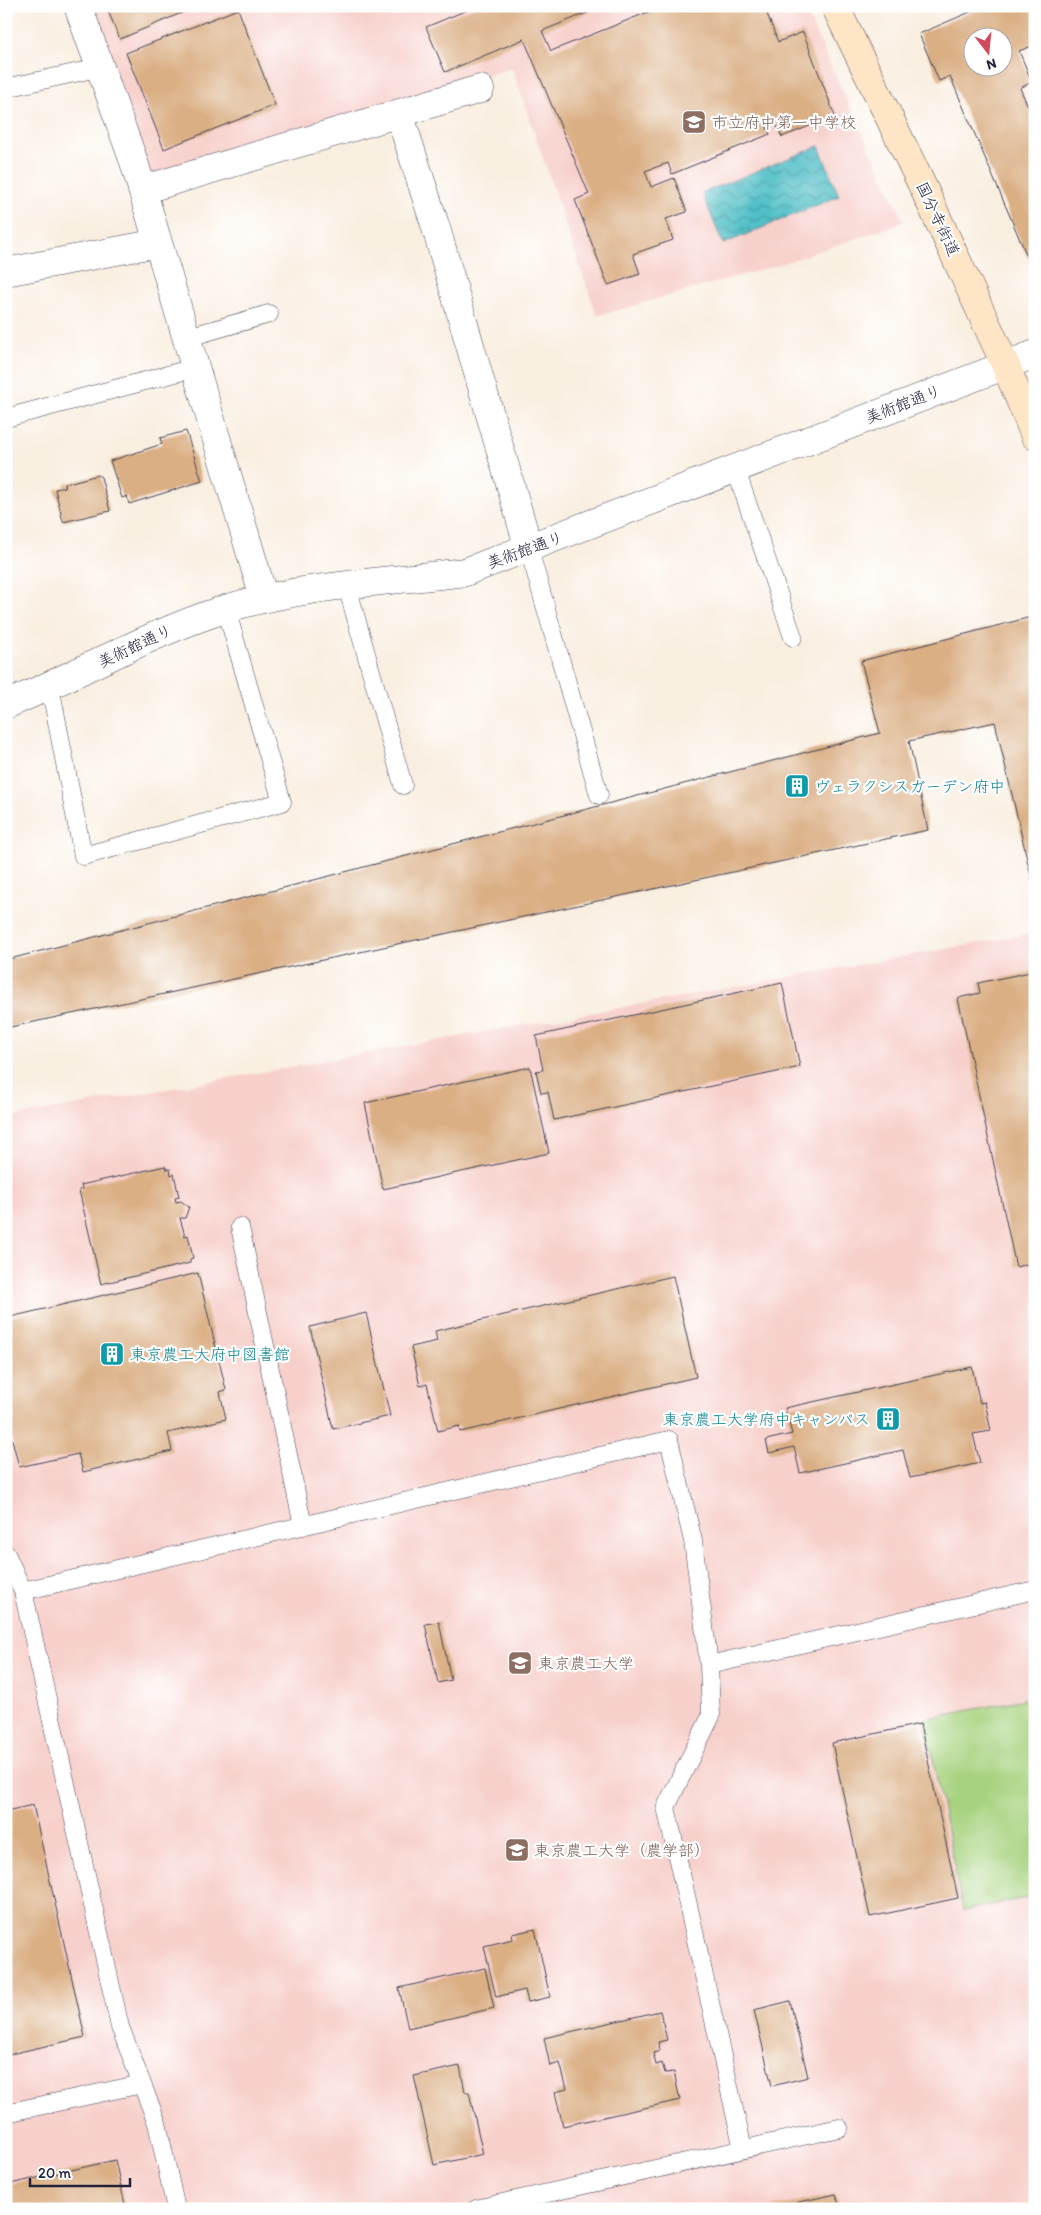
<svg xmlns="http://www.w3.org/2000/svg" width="1041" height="2215" font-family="Itim,'Klee One',sans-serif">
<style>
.built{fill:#f7d0cb}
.pitch{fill:#a7d380;stroke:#647a5e}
.water{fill:url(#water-waves);stroke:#3a7081}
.building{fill:#daaf84;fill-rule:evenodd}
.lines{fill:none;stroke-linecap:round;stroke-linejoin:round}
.service-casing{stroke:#424154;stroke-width:19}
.minor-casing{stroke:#424154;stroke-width:29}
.tertiary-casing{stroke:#424154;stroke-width:29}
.secondary-casing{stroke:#424154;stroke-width:29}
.service{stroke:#fff;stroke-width:18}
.minor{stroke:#fff;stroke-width:28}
.tertiary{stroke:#fff;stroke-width:28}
.secondary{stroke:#fee5c5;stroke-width:28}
.labels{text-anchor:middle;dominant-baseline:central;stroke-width:4.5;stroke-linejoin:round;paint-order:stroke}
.education-label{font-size:16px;fill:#785e54;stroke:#fff;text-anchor:start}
.street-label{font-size:16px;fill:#22223b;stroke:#fff}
.culture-label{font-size:16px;fill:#0d838f;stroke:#fff;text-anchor:start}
</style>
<defs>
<pattern id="water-waves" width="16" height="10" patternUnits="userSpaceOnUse" patternTransform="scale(1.25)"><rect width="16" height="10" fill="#51bfc7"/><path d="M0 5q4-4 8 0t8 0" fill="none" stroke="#439ba3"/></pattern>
</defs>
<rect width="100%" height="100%" fill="#fff"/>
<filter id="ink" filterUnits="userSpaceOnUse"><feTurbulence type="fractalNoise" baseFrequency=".02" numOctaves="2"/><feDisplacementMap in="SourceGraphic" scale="10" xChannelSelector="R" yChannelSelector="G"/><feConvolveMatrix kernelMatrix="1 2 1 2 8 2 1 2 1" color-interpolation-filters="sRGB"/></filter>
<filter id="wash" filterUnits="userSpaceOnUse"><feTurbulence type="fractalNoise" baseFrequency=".0096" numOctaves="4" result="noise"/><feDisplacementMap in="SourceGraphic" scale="20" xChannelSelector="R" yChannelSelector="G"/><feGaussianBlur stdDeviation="1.12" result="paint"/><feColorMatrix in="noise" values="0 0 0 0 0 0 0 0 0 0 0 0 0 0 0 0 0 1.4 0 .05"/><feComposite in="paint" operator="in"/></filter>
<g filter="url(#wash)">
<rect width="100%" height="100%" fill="#f9efe1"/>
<path class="built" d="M89,6h714l101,216 -126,43 -181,51 -85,-248 -362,107z
M1035,933v1276h-1029v-1091z"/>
<path class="pitch" d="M1035,1697v199l-72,15 -38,-192z"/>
<path class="water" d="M819,146l20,50 -116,48 -21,-51z"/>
<g id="blocks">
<path class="building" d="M106,6h92l-78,33z
M477,6h127l-62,25 9,20 112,-45h101l14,36 25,-10 32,84 -53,21 -7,-15 -9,3 4,9 -98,40 -4,-11 -23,8 6,16 23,-9 13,34 -21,7 7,21 -40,14 7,20 -32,11 -33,-85 14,-6 -65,-155 -79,33 -19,-45z
M984,6h51v39l-16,6 13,31 -12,6 15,35v152l-85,-199 -11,5 -20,-47zM974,38h30v30h-30z
M238,9l37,96 -111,44 -38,-96z
M186,431l16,50 -73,23 -2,-8 -5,2 -12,-37 52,-17 -2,-6z
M98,475l3,2 9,34 -47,11 -8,-33 10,-2 -1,-3z
M1035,616v277l-40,-171 -86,19 19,89 -922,198v-68l874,-227 -19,-72z
M1035,971v291l-19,5 -58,-269 22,-5 -2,-10z
M782,983l18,84 -246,53 -6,-28 -7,1 -5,-22 7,-1 -7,-34z
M530,1067l19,86 -166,36 -18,-86z
M165,1166l1,3h4l1,6 3,-1 5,23 -4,1 1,4 5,-1 8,6 -4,11h-5l5,18 3,-1 5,23 -3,1v4l-89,21 -22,-94 3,-1 -1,-4z
M198,1273l28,117 -6,2 6,27 -58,14 4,18 -89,21 -5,-18 -59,13 -7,-28h-3l-3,-11v-110z
M673,1276l23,101 -236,55 -1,-6 -21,5 -11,-47 -7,2 -9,-39 26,-6 -2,-10z
M366,1313l24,103 -57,13 -23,-102z
M972,1367l8,36 5,-1 6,29 -18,3 7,29 -70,15 -7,-28 -103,23 -6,-26 -25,6 -3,-13 26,-6 -7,-26z
M439,1622l12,58 -13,3 -13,-59z
M920,1724l38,174 -88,19 -38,-174z
M33,1805l52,232 -79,18v-244z
M535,1929l15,68 -22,5 -3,-12 -29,7 -12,-51 29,-7 -1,-5z
M485,1968l9,40 -86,20 -9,-40z
M790,2001l18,76 -36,9 -18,-76z
M660,2011l7,29 -9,2 2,9 -7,2 3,12 6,-2 3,10 9,-1 6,28 -117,26 -8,-34 12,-3 -7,-26 -10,3 -6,-28z
M460,2066l5,26h4l14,62 -49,11 -20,-89z
M115,2160l11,49h-120v-24z
M836,2194l4,15h-69v-1z"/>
</g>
</g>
<g filter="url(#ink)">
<use href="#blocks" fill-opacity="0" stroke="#424154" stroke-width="1"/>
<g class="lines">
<defs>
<path id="service" d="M6,88l96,-21
M185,338l84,-24
M6,418l188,-50
M736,470l57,167
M529,549l70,246
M347,586l56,199
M50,686l33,170 199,-54 -56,-193
M240,1227l63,299
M6,1554l17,37 97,436 37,96 19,86
M23,1591l646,-151 24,101 16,124 2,51 -45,91 77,342
M709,1665l326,-75
M6,2113l136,-29
M476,2209l363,-81"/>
<path id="minor" d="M78,6l56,156 130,436
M399,113l37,115 93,321
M142,190l338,-101
M6,272l152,-29
M6,705c73,-31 144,-72 219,-96 78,-24 160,-27 240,-37"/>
<path id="tertiary" d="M465,572l570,-218"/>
<path id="secondary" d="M835,6l87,179 83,179 30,72"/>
</defs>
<use href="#service" class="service-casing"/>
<use href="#minor" class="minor-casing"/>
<use href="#tertiary" class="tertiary-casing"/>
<use href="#secondary" class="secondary-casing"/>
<use href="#service" class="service"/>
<use href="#minor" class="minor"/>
<use href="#tertiary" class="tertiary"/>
<use href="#secondary" class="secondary"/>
</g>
</g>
<defs>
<symbol id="school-square" viewBox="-11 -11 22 22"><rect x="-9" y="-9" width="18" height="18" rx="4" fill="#8d6e63" stroke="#fff"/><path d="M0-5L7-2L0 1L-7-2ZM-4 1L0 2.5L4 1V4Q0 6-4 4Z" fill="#fff"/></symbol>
<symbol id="building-square" viewBox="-11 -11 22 22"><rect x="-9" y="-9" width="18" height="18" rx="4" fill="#0f9aa8" stroke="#fff"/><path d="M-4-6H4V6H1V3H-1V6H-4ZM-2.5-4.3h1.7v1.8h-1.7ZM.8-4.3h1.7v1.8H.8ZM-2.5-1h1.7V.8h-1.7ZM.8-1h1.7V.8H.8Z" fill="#fff"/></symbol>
<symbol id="university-square" viewBox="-11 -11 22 22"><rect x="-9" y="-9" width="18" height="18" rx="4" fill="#8d6e63" stroke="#fff"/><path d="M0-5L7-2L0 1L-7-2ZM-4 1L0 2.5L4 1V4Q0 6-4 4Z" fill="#fff"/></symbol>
</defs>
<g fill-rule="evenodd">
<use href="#school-square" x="680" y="108" width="28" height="28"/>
<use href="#building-square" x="783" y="772" width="28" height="28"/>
<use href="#building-square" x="98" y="1340" width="28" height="28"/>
<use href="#building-square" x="874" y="1405" width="28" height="28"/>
<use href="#university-square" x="506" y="1649" width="28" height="28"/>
<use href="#university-square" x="503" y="1836" width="28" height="28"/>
</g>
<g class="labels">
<g class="education-label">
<text x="712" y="122">市立府中第一中学校</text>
<text x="538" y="1663">東京農工大学</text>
<text x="534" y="1850">東京農工大学（農学部）</text>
</g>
<g class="street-label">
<text transform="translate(938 219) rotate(65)">国分寺街道</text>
<text transform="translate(903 404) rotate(-21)">美術館通り</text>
<text transform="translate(525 550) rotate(-20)">美術館通り</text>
<text transform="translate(135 646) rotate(-25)">美術館通り</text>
</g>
<g class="culture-label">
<text x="814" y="786">ヴェラクシスガーデン府中</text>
<text x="130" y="1354">東京農工大府中図書館</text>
<text x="870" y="1419" text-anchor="end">東京農工大学府中キャンパス</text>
</g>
</g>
<rect width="1041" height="2215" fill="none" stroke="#fff" stroke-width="25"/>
<g transform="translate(988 52) rotate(164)"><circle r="24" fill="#ffffff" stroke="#a7a7b1"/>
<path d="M0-4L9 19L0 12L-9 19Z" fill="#d1495b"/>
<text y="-8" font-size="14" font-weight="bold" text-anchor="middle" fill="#22223b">N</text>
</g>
<path d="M30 2178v8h100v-8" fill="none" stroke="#22223b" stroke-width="2.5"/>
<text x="38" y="2178" font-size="15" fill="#22223b" stroke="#ffffff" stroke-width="4" paint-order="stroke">20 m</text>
</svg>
